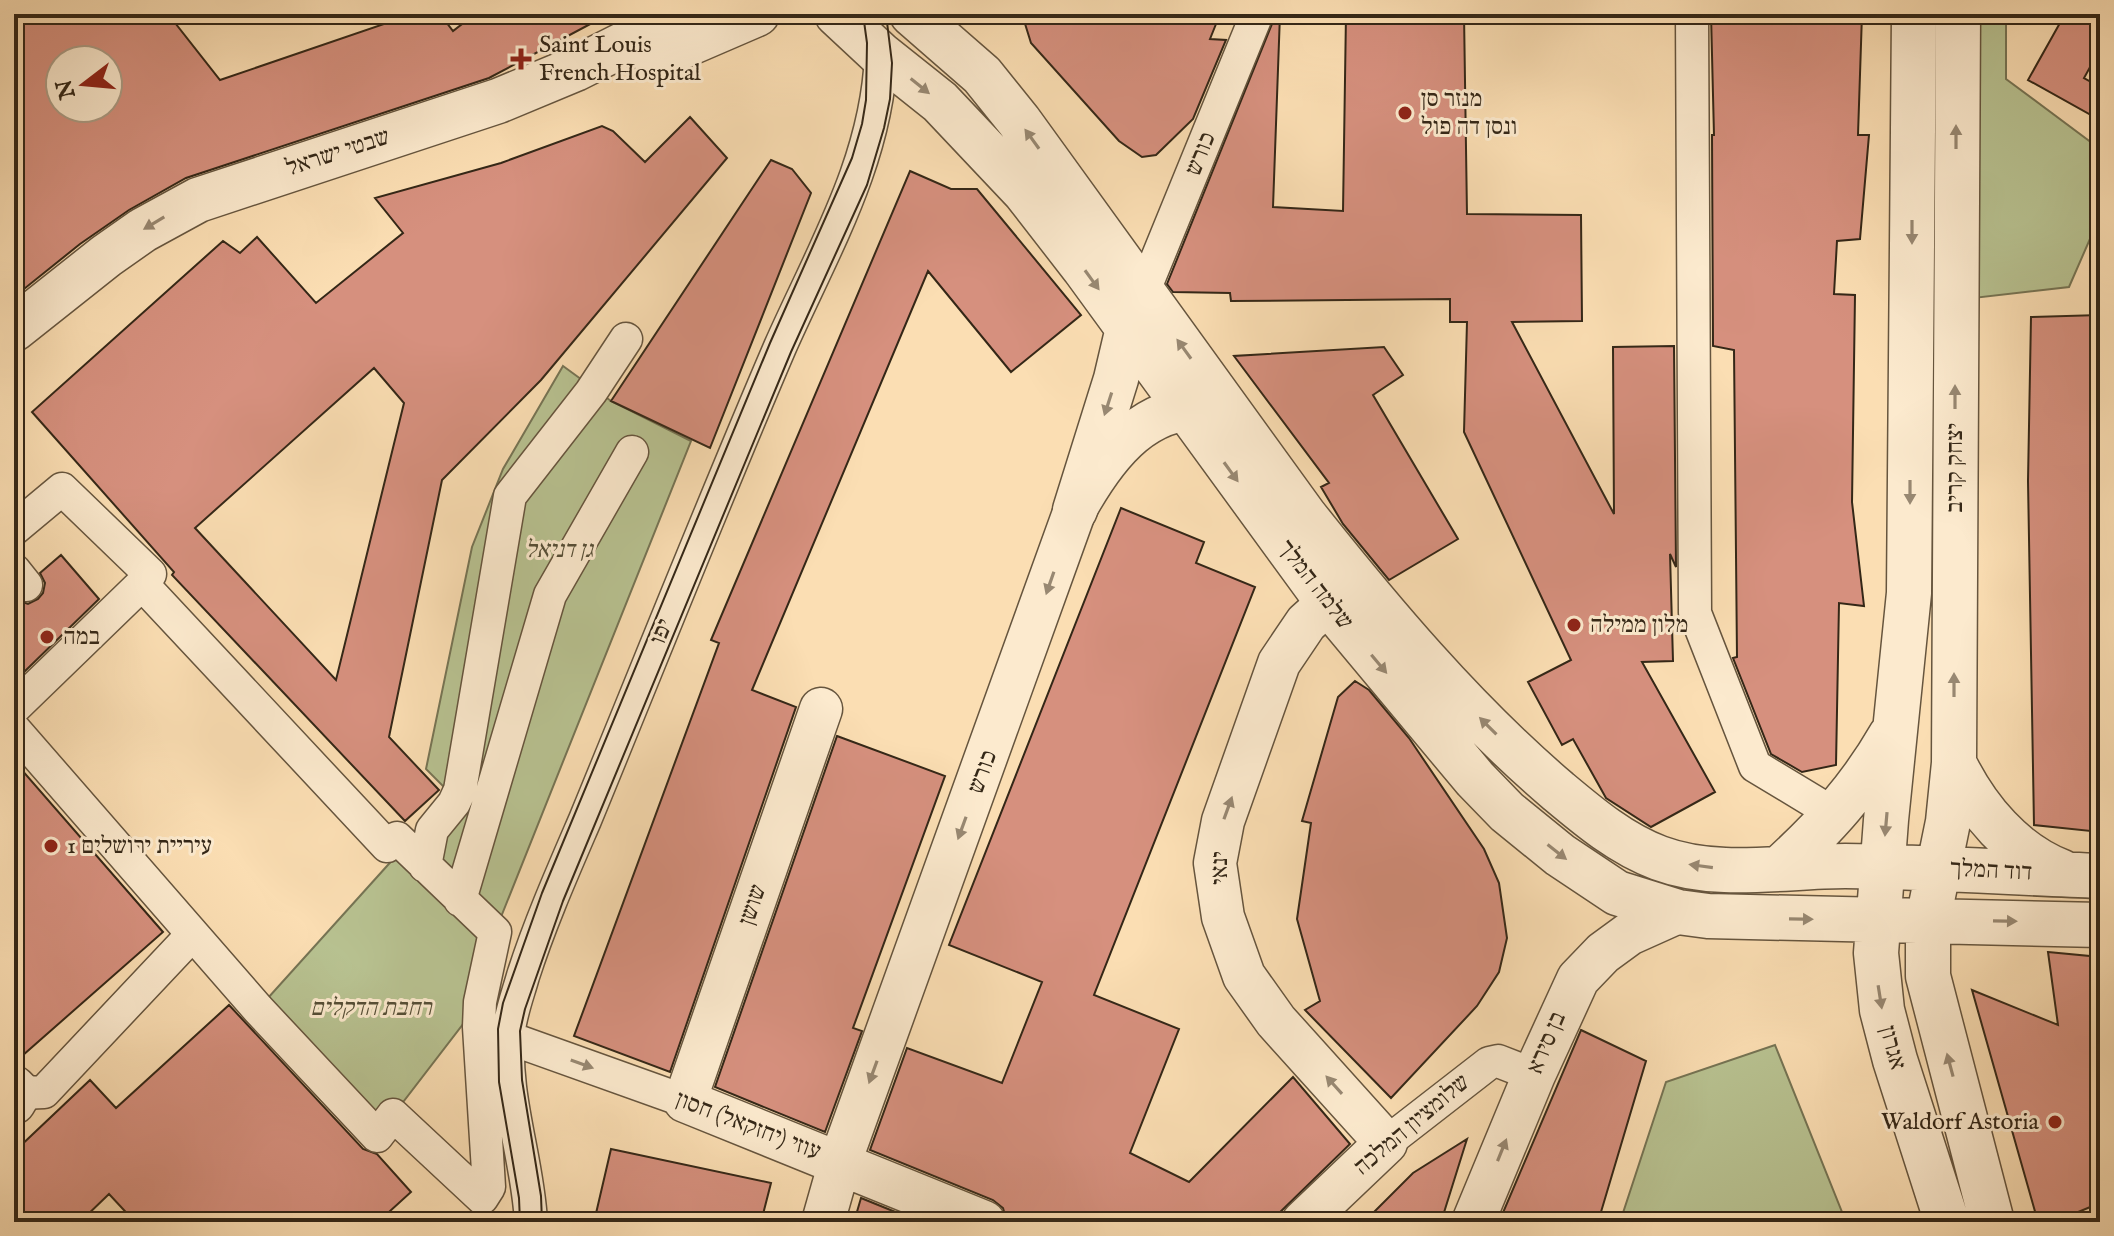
<svg xmlns="http://www.w3.org/2000/svg" width="2114" height="1236" font-family="'IM FELL English','Frank Ruhl Libre',serif">
<style>
.green{fill:#b8c291;stroke:#767454;stroke-width:2}
.building{fill:#d6907e;stroke:#342717;stroke-width:2;fill-rule:evenodd}
.lines{fill:none;stroke-linecap:round;stroke-linejoin:round}
.pedestrian-casing{stroke:#66553e;stroke-width:35}
.minor-casing{stroke:#66553e;stroke-width:45}
.tertiary-casing{stroke:#66553e;stroke-width:47}
.pedestrian{stroke:#fceace;stroke-width:32}
.minor{stroke:#fceace;stroke-width:42}
.tertiary{stroke:#fceace;stroke-width:44}
.tram{stroke:#342717;stroke-width:2}
.oneway{fill:#988872}
.poi-dot{fill:#8f2418;stroke:#fceace;stroke-width:3}
.labels{text-anchor:middle;dominant-baseline:central;stroke-width:6;stroke-linejoin:round;paint-order:stroke}
.poi-label{font-size:24px;fill:#342717;stroke:#fceace;text-anchor:start}
.street-label{font-size:24px;fill:#342717;stroke:#fceace}
.park-label{font-size:24px;font-style:italic;fill:#554e36;stroke:#fceace}
</style>
<rect width="100%" height="100%" fill="#fbdeb3"/>
<filter id="stains"><feTurbulence type="fractalNoise" baseFrequency=".0025" numOctaves="4"/><feColorMatrix values="0 0 0 0 .2 0 0 0 0 .09 0 0 0 0 .02 0 0 0 .5 -.17"/></filter>
<radialGradient id="worn" r=".72"><stop offset=".6" stop-color="#630" stop-opacity="0"/><stop offset="1" stop-color="#630" stop-opacity=".3"/></radialGradient>
<path class="green" d="M1970,14h36v65l94,70v67l-31,71 -104,12z
M563,366l48,35 80,40 -196,491 -15,70 -103,134 -119,-127 147,-163 42,-56 -21,-21 46,-222 31,-78z
M1775,1045l71,177h-226l46,-140z"/>
<path class="building" d="M26,14h142l52,66 167,-57 -5,-9h58l13,17 22,-17h134l-120,64 -303,100 -57,32 -49,34 -56,45 -10,-11v-252zM60,60h48v48h-48z
M1022,14h198l-10,25 16,1 -33,79 -37,36 -14,2 -23,-16 -88,-98z
M1276,14h4l-7,193 70,4 3,-197h118l3,200 114,1 1,106 -70,1 102,192 -1,-167 61,-1 2,221 -6,-13 3,107 -31,1 73,130 -64,35 -45,-29 -33,-59 -11,6 -34,-63 43,-22 -107,-228 3,-110h-17v-23l-219,2 -1,-8 -57,-1 -6,-8z
M1711,14h151l-4,121h11l-9,104 -23,2 -3,53 21,1 -3,207 12,104 -25,-3 -3,162 -34,7 -31,-18 -38,-96 4,-1 -3,-307 -21,-4 -1,-211h2z
M2065,14h35v35l-16,29 16,9v33l-72,-40z
M690,117l37,41 -186,222 -99,100 -53,257 50,53 -34,31 -233,-246 2,-3 -142,-160 191,-171 17,12 17,-16 59,66 87,-70 -28,-35 126,-35 101,-37 11,5 32,31zM374,368l30,35 -68,277 -141,-152z
M771,160l21,9 19,24 -101,255 -99,-47z
M910,171l41,18h26l104,126 -70,57 -83,-101 -176,419 44,17 -126,365 -96,-36 145,-393 -8,-3z
M2100,315v517l-66,-7 -6,-344 3,-164z
M1384,347l19,28 -30,20 85,144 -69,41 -46,-56 -22,-37 8,-4 -95,-127z
M1121,508l83,34 -8,21 59,24 -161,408 85,34 -49,124 59,29 104,-105 57,67 -80,78h-263l-4,-14 -10,-8 -123,-50 37,-102 95,35 40,-101 -93,-37z
M61,555l38,44 -76,74 -9,-10v-64l14,5 10,-5 5,-6 2,-10 -5,-10z
M1355,681l14,9 40,48 75,111 15,34 8,55 -8,34 -22,34 -86,92 -86,-88 15,-9 -23,-82 14,-96 -9,-2 36,-124z
M837,736l108,40 -92,252 9,3 -37,101 -110,-45z
M14,761l149,171 -149,131z
M2048,952l52,5v246l-46,19h-16l-66,-232 86,35z
M229,1005l134,144 14,5 34,38 -33,30h-243l-26,-28 -29,28h-66v-70l76,-72 26,28z
M1581,1030l65,31 -48,161h-99z
M1467,1139l-26,83h-77l49,-49z
M611,1149l160,34 -10,39h-167z
M861,1198l59,24h-66z"/>
<g class="lines">
<defs>
<path id="pedestrian" d="M1692,14l3,599 60,153 81,49
M1143,293l114,-279
M14,529l48,-40 88,85
M14,570l12,15
M14,708l128,-124 245,262 10,-8 98,94 -15,70 -1,25 10,160 -7,11 -89,-83 -16,21 -119,-127 -244,-280
M425,866l7,-36 22,-27 6,-13 50,-294 81,-104 35,-53
M460,900l90,-305 82,-143
M509,1038l176,63
M20,1093l24,-1 148,-157
M1386,1143l103,-80 9,-2 36,14
M531,1222c-3,-63 -29,-128 -22,-192 2,-18 9,-36 14,-54 17,-53 40,-105 62,-156 65,-158 128,-317 195,-473 42,-95 97,-186 101,-292"/>
<path id="minor" d="M821,709l-136,392 299,121
M14,1087l6,6 -6,10
M823,1222l17,-60 235,-652c31,-56 73,-113 146,-100
M1303,1222l83,-79 -110,-122 -32,-45 -21,-59 -8,-54 8,-42 56,-158 27,-40 31,-28 11,-20
M1473,1222l61,-147 44,-96 25,-26 26,-19 49,-22"/>
<path id="tertiary" d="M837,14l44,41 59,47 85,90 59,76 245,336 146,175 32,33 53,43 57,38 61,19 30,4 392,9
M912,14l70,61 37,46 285,394c77,97 159,195 254,276 31,26 63,53 101,67 59,22 125,8 186,8 85,1 170,7 255,10
M1914,14l-5,579 -23,227 -10,133 6,57 13,50 52,162
M1958,14l-4,749 -6,59 -20,98v56l64,246
M655,58l102,-44
M14,329l92,-73 37,-26 55,-30 300,-99 77,-32 109,-55
M1075,510l41,-131 12,-51
M1954,763c23,47 59,90 108,109
M1779,869c46,-42 81,-80 112,-134"/>
</defs>
<use href="#pedestrian" class="pedestrian-casing"/>
<use href="#minor" class="minor-casing"/>
<use href="#tertiary" class="tertiary-casing"/>
<use href="#pedestrian" class="pedestrian"/>
<use href="#minor" class="minor"/>
<use href="#tertiary" class="tertiary"/>
<path class="tram" d="M520,1222l-1,-24 -20,-116 -1,-53 5,-26 39,-110 228,-550 82,-185 10,-34 4,-24 1,-57 -4,-29
M542,1222l-1,-26 -19,-116 -2,-49 5,-22 38,-108 228,-549 76,-167 17,-57 6,-29 2,-36 -6,-49"/>
</g>
<defs><path id="oneway-solid" d="M-6-.8H1V-3.2L6.5 0L1 3.2V.8H-6Z" transform="scale(2)"/></defs>
<g class="oneway">
<use href="#oneway-solid" transform="translate(920 86) rotate(39)"/>
<use href="#oneway-solid" transform="translate(1956 137) rotate(-90)"/>
<use href="#oneway-solid" transform="translate(1032 139) rotate(-126)"/>
<use href="#oneway-solid" transform="translate(154 223) rotate(149)"/>
<use href="#oneway-solid" transform="translate(1912 232) rotate(90)"/>
<use href="#oneway-solid" transform="translate(1092 280) rotate(54)"/>
<use href="#oneway-solid" transform="translate(1184 349) rotate(-126)"/>
<use href="#oneway-solid" transform="translate(1955 397) rotate(-90)"/>
<use href="#oneway-solid" transform="translate(1108 404) rotate(108)"/>
<use href="#oneway-solid" transform="translate(1231 472) rotate(54)"/>
<use href="#oneway-solid" transform="translate(1910 492) rotate(90)"/>
<use href="#oneway-solid" transform="translate(1050 583) rotate(109)"/>
<use href="#oneway-solid" transform="translate(1379 664) rotate(50)"/>
<use href="#oneway-solid" transform="translate(1954 685) rotate(-90)"/>
<use href="#oneway-solid" transform="translate(1488 726) rotate(-135)"/>
<use href="#oneway-solid" transform="translate(1228 808) rotate(-70)"/>
<use href="#oneway-solid" transform="translate(1886 824) rotate(95)"/>
<use href="#oneway-solid" transform="translate(962 828) rotate(110)"/>
<use href="#oneway-solid" transform="translate(1557 852) rotate(38)"/>
<use href="#oneway-solid" transform="translate(1701 866) rotate(-172)"/>
<use href="#oneway-solid" transform="translate(1801 919) rotate(1)"/>
<use href="#oneway-solid" transform="translate(2005 921) rotate(1)"/>
<use href="#oneway-solid" transform="translate(1880 997) rotate(81)"/>
<use href="#oneway-solid" transform="translate(582 1064) rotate(20)"/>
<use href="#oneway-solid" transform="translate(1950 1065) rotate(-105)"/>
<use href="#oneway-solid" transform="translate(873 1072) rotate(110)"/>
<use href="#oneway-solid" transform="translate(1334 1085) rotate(-132)"/>
<use href="#oneway-solid" transform="translate(1502 1150) rotate(-68)"/>
</g>
<g class="poi-dot">
<path d="M517 47h8v8h8v8h-8v8h-8v-8h-8v-8h8z"/>
<circle cx="1405" cy="113" r="8"/>
<circle cx="1574" cy="625" r="8"/>
<circle cx="47" cy="637" r="8"/>
<circle cx="51" cy="846" r="8"/>
<circle cx="2055" cy="1122" r="8"/>
</g>
<g class="labels">
<g class="poi-label">
<text x="539" y="45">Saint Louis<tspan x="539" dy="28">French Hospital</tspan></text>
<text x="1421" y="99">מנזר סן<tspan x="1421" dy="28">ונסן דה פול</tspan></text>
<text x="1590" y="625">מלון ממילה</text>
<text x="63" y="637">במה</text>
<text x="67" y="846">1 עיריית ירושלים</text>
<text x="2039" y="1122" text-anchor="end">Waldorf Astoria</text>
</g>
<g class="street-label">
<text transform="translate(338 153) rotate(-18)">שבטי ישראל</text>
<text transform="translate(1201 154) rotate(-68)">כורש</text>
<text transform="translate(1955 468) rotate(-90)">יצחק קריב</text>
<text transform="translate(1315 585) rotate(52)">שלמה המלך</text>
<text transform="translate(662 632) rotate(-68)">יפו</text>
<text transform="translate(983 772) rotate(-70)">כורש</text>
<text transform="translate(1220 868) rotate(-90)">ינאי</text>
<text transform="translate(1991 871) rotate(3)">דוד המלך</text>
<text transform="translate(753 905) rotate(-71)">שושן</text>
<text transform="translate(1547 1043) rotate(-67)">בן סירא</text>
<text transform="translate(1892 1048) rotate(75)">אגרון</text>
<text transform="translate(1412 1125) rotate(-40)">שלומציון המלכה</text>
<text transform="translate(748 1126) rotate(21)">עוזי (יחזקאל) חסון</text>
</g>
<g class="park-label">
<text x="559" y="550">גן דניאל</text>
<text x="371" y="1008">רחבת הדקלים</text>
</g>
</g>
<rect width="2114" height="1236" fill="none" stroke="#fbdeb3" stroke-width="48"/>
<rect x="16" y="16" width="2082" height="1204" fill="none" stroke="#342717" stroke-width="4"/>
<rect x="24" y="24" width="2066" height="1188" fill="none" stroke="#342717" stroke-width="2"/>
<g transform="translate(84 84) rotate(254)"><circle r="38" fill="#fceace" stroke="#ac9c85" stroke-width="2"/>
<path d="M0-6L14 30L0 20L-14 30Z" fill="#8f2418"/>
<text y="-12" font-size="22" font-weight="bold" text-anchor="middle" fill="#342717">N</text>
</g>
<rect width="100%" height="100%" filter="url(#stains)"/>
<rect width="100%" height="100%" fill="url(#worn)"/>
</svg>
